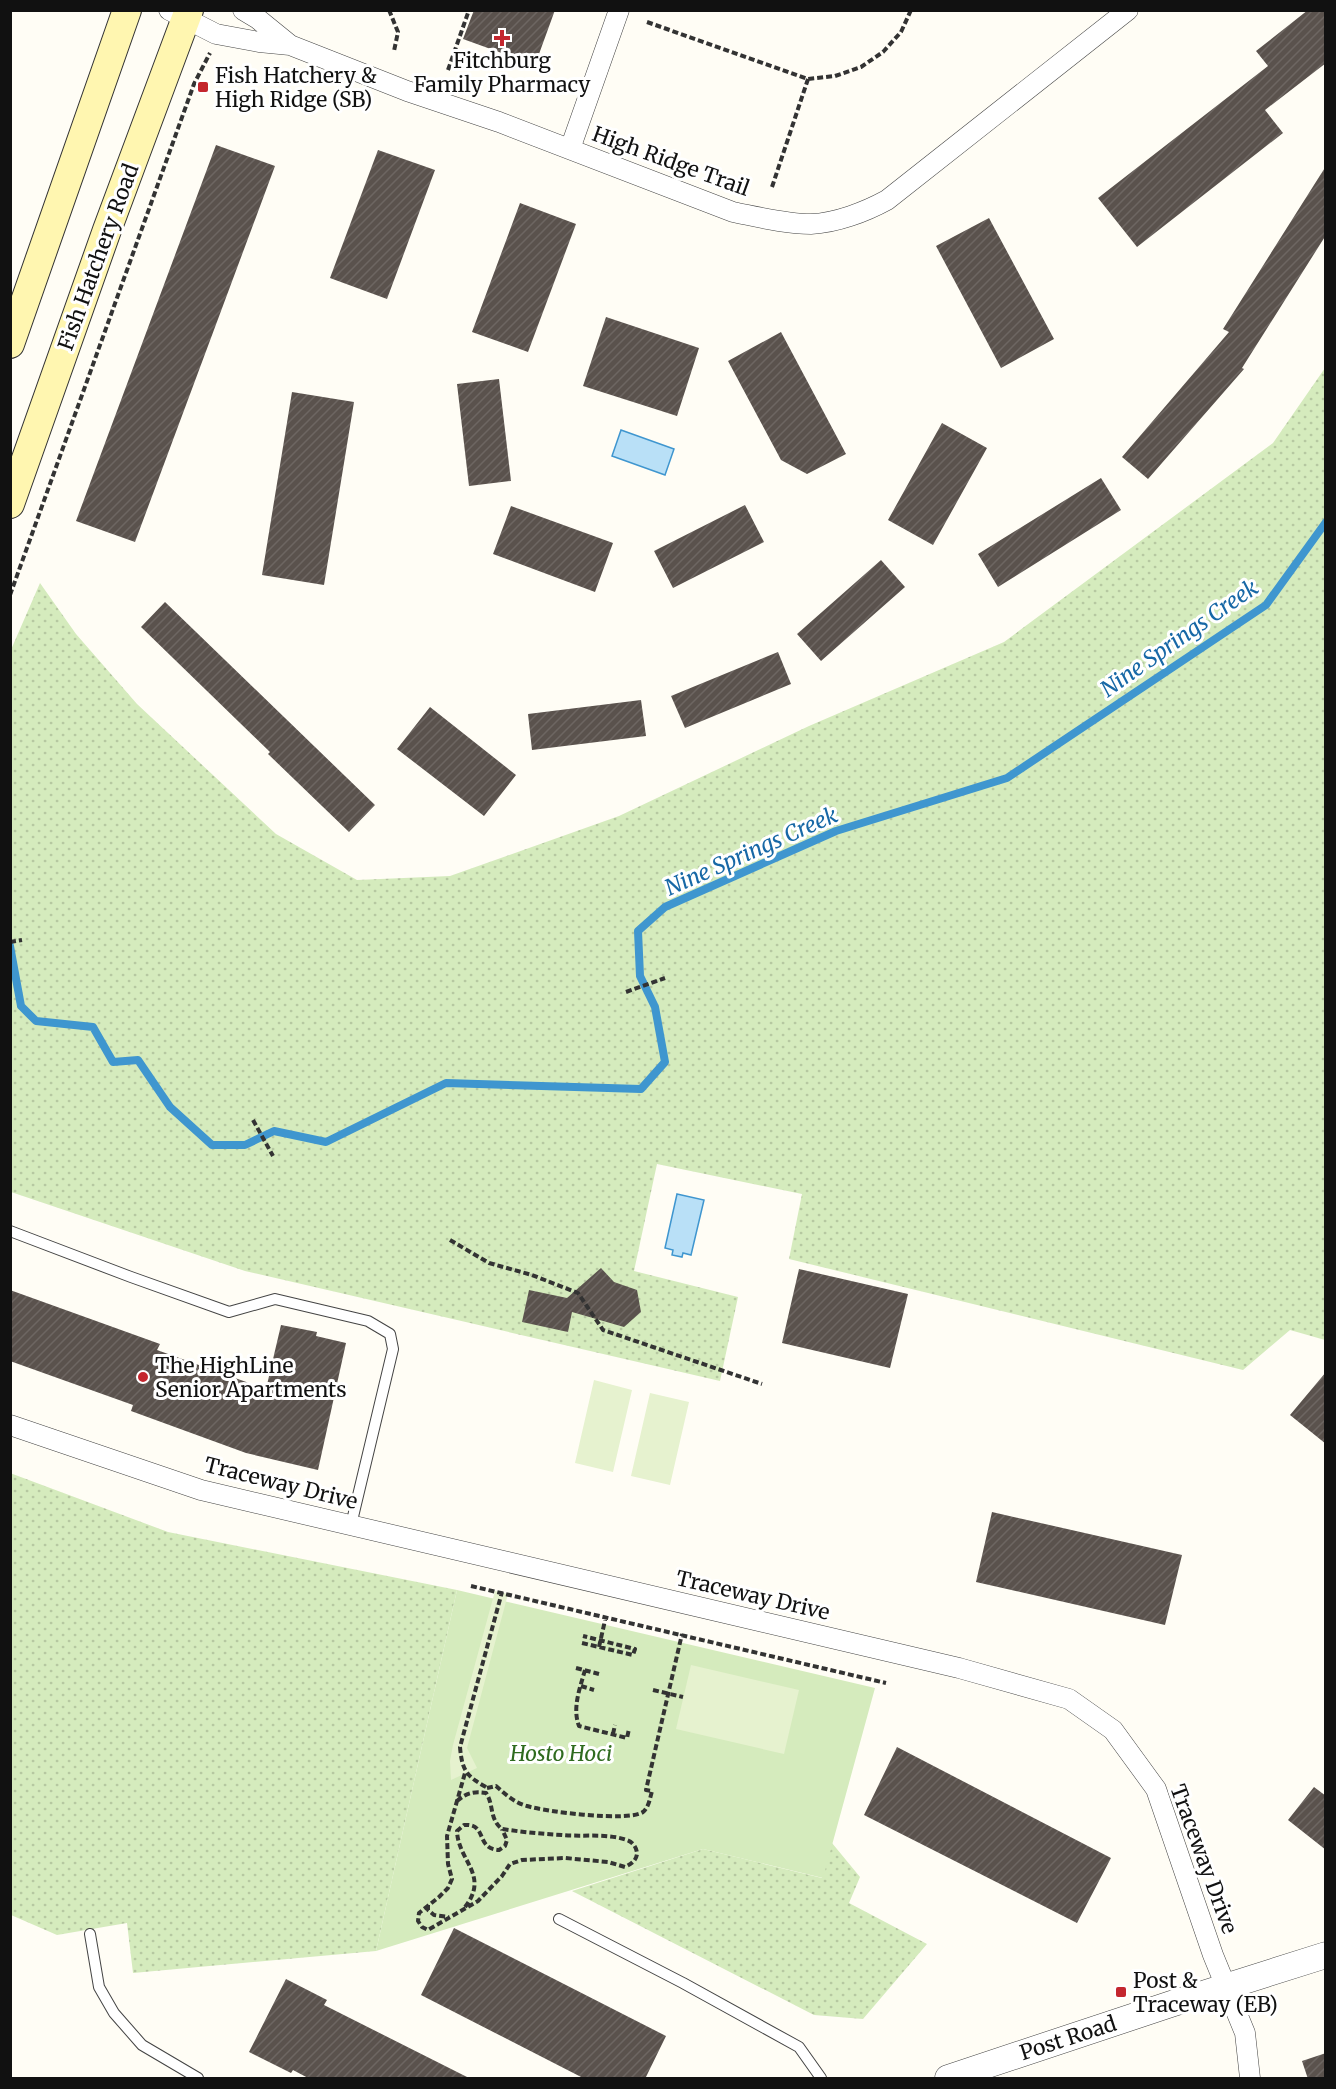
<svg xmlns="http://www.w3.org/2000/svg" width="1336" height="2089" font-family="Merriweather,serif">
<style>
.grass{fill:url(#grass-dots)}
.park{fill:#d5ebbd}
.pitch{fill:#e6f2cf}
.water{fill:#b9e0f7;stroke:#3f96cf;stroke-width:1.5}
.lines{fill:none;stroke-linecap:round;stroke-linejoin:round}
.stream{stroke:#3f96cf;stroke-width:8}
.building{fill:url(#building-hatch)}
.service-casing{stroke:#444;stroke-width:12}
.minor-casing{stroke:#444;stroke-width:21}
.tertiary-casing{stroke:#444;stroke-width:27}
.secondary-casing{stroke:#333;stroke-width:30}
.path{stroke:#333;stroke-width:4;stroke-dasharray:6 3;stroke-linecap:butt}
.service{stroke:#fff;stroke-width:10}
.minor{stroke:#fff;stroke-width:20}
.tertiary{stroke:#fff;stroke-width:26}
.secondary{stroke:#fff6b0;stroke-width:28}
.poi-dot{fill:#c4262e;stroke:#fff;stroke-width:2}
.labels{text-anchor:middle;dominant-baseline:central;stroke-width:6;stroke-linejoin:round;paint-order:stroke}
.poi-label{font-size:21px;fill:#111;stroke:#fff;text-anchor:start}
.street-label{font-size:21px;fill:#111;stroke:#fff}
.park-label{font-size:21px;font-style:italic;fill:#2f6b1f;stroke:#fff}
.water-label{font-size:22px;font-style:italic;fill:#1768a6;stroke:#fff}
</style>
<defs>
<pattern id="grass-dots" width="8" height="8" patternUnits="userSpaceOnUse" patternTransform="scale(1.5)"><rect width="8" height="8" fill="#d5ebbd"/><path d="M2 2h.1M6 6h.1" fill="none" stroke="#b6c8a1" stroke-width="1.8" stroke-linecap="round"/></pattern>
<pattern id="building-hatch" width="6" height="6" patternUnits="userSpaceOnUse" patternTransform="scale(1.5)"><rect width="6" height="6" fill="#5a524d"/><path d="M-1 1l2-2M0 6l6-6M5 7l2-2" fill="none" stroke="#6d6662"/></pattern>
</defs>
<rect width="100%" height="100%" fill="#fffdf5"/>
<path class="grass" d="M1325,368v972l-35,-10 -47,40 -454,-111 13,-65 -145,-30 -23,107 104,26 -18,84 -475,-110 -234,-79 -1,-540 30,-69 36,51 61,70 139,130 81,46 93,-4 169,-60 190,-90 195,-84 269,-199z
M10,1473l158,59 289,58 -81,361 -243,22 -6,-50 -70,12 -46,-20z
M832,1843l28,34 -11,26 78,41 -64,75 -49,-4 -242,-124 131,-42 119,29z"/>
<path class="park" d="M457,1590l418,98 -52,190 -120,-29 -327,102z"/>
<path class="pitch" d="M594,1380l38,10 -19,82 -38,-9z
M650,1393l39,9 -19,83 -39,-9z
M495,1591l13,3 -41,154 10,20 -26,12 -1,-19 3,-16z
M691,1665l108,25 -15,64 -108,-25z"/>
<path class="water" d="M621,430l53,19 -9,26 -53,-19z
M677,1194l27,6 -13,55 -8,-2 -1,4 -10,-2 1,-5 -8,-2z"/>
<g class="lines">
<path class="stream" d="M10,946l11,60 15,15 57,6 20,35 25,-2 32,47 42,38h33l29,-14 52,11 120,-59 195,6 24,-27 -10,-55 -15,-31 -2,-45 27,-24 171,-76 171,-53 259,-173 60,-83"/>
</g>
<path class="building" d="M474,10h81l-20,55 -72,-26z
M1308,10h18v53l-61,47 18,23 -146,114 -39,-49 170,-132 -12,-15z
M216,145l59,21 -140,376 -59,-21z
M378,150l57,20 -48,129 -57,-21z
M1326,166v69l-84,133 2,1 -96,110 -26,-22 107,-125 -6,-3z
M520,203l56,21 -48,128 -56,-20z
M989,218l65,121 -53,29 -65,-122z
M606,317l93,31 -22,68 -94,-30z
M781,332l65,122 -39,20 -26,-14 -53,-99z
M499,379l12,102 -42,5 -12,-102z
M292,392l62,10 -30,183 -62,-10z
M942,423l45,25 -54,97 -45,-25z
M1101,478l20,32 -123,77 -20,-33z
M745,505l19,37 -91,46 -19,-37z
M511,506l102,37 -18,49 -102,-38z
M881,560l24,27 -84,74 -24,-27z
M165,602l210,203 -26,27 -81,-78 2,-2 -129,-125z
M778,652l13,32 -106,44 -14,-32z
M641,700l5,36 -114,14 -4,-36z
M430,707l86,68 -32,41 -87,-67z
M601,1268l13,14 23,8 4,22 -17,15 -52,-15 -4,20 -46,-10 7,-32 38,8z
M799,1269l109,25 -18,74 -108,-25z
M10,1290l150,54 -3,6 109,39 15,-64 36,7 -1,4 30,7 -28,127 -72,-17 -115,-42 2,-6 -123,-44z
M1326,1372v72l-36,-29z
M992,1512l190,43 -17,70 -189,-43z
M897,1747l214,111 -34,65 -213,-108z
M1314,1787l12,9v54l-38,-30z
M454,1928l212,108 -21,43h-60l-164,-84z
M286,1979l41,21 -3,5 147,74h-161l-17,-9 -2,3 -42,-21z
M1326,2053v26h-18l-6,-18z"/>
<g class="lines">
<defs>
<path id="service" d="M10,1231l121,46 98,35 46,-13 93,22 22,13 3,15 -42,176
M559,1919l124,64 116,64 22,31
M90,1934l9,53 15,26 28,32 56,33"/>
<path id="minor" d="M169,10l47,24 43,8 31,3 117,46 92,31 234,90c25,5 53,12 78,12 25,-1 54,-12 76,-24l241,-190
M243,10l15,9 32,26
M570,149l49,-139
M10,1425l191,65 758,178 110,31 44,31 43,59 57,166 32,78 5,45"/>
<path id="tertiary" d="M948,2078l223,-74 155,-49"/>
<path id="secondary" d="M10,344l117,-334
M10,504l97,-274 82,-220"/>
</defs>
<use href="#service" class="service-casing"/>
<use href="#minor" class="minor-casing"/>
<use href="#tertiary" class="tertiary-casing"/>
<use href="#secondary" class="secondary-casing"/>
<path class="path" d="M389,10l9,22 -4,19
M647,22l161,57 27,-3 26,-9 22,-15 18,-20 10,-22
M448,70l21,-60
M772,187l36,-108
M10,595l184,-511 16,-31
M10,942l12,-2
M626,992l39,-14
M253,1120l20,36
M450,1240l39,23 43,12 46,18 25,37 159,54
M471,1586l415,97
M582,1643l51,12 2,-6 -52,-13
M599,1647l7,-31
M576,1668l23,6
M585,1670c-5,18 -13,38 -6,56l48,12 2,-9
M581,1686l13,4
M653,1690l30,7
M613,1734l2,-9
M486,1787c-20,-11 -24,-17 -26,-40l42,-155
M487,1788l9,-2c9,8 19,17 31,20 19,6 102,16 116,6 6,-5 7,-14 9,-21l-6,-1 36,-156
M457,1801c9,-8 17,-10 29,-8 8,11 3,26 16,36 20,3 40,5 60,6 21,2 44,-2 65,5 6,2 10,8 10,14 -1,7 -6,10 -12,13l-17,-5 -43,-4 -43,2 -12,4 -8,12 -24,25 -50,29 -6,-3 -4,-6 1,-8 20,-16 9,-9 4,-9 -4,-15 -1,-28 18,-63
M428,1905v5l6,5 15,2
M465,1907c25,-32 -7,-46 -8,-76l7,-6c24,-2 11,24 35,25l6,-4 2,-6 -5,-11"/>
<use href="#service" class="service"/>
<use href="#minor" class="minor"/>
<use href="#tertiary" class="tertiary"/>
<use href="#secondary" class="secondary"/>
</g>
<g class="poi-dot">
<path d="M499 29h6v6h6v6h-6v6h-6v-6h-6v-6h6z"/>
<rect x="197" y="81" width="12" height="12" rx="3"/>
<circle cx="143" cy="1377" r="6"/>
<rect x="1115" y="1986" width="12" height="12" rx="3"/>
</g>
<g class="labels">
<g class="poi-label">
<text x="502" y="60" text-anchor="middle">Fitchburg<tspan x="502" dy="24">Family Pharmacy</tspan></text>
<text x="215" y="75">Fish Hatchery &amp;<tspan x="215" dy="24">High Ridge (SB)</tspan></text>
<text x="155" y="1365">The HighLine<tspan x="155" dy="24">Senior Apartments</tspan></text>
<text x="1133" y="1980">Post &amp;<tspan x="1133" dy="24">Traceway (EB)</tspan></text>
</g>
<g class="street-label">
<text transform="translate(671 161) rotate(20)">High Ridge Trail</text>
<text transform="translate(98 257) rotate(-70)">Fish Hatchery Road</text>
<text transform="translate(281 1483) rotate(14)">Traceway Drive</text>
<text transform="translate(753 1595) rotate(13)">Traceway Drive</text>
<text transform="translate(1204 1859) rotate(70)">Traceway Drive</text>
<text transform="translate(1068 2038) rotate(-18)">Post Road</text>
</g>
<g class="park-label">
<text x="561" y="1753">Hosto Hoci</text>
</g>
<g class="water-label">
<text transform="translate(1179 638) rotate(-35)">Nine Springs Creek</text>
<text transform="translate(751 851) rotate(-24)">Nine Springs Creek</text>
</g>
</g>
<rect width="1336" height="2089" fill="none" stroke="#111111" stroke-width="24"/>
</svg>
